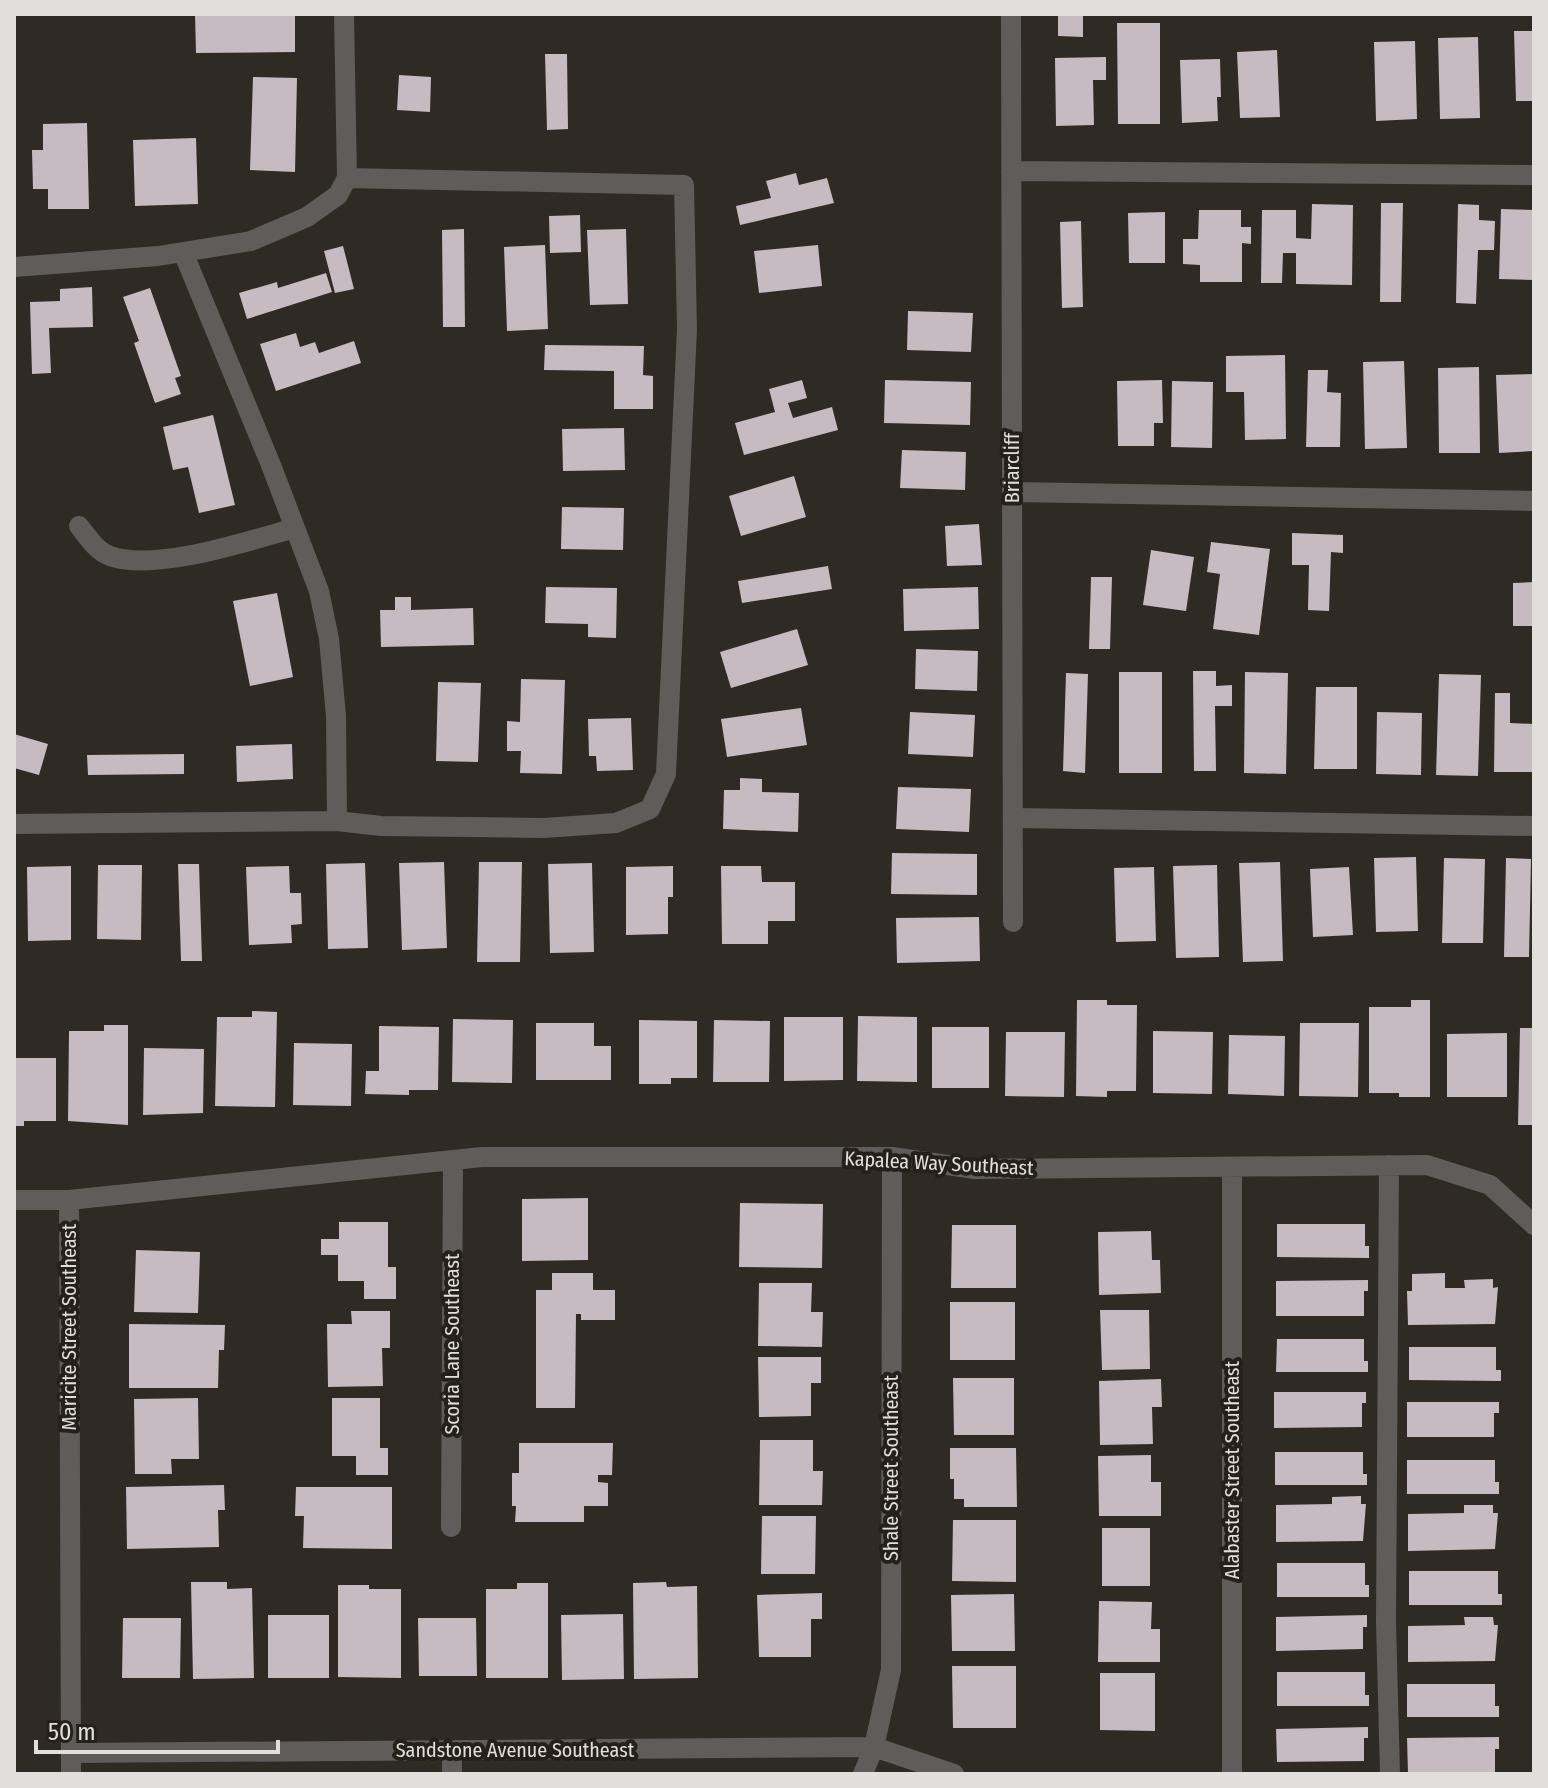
<svg xmlns="http://www.w3.org/2000/svg" width="1548" height="1788" font-family="'Fira Sans Condensed',sans-serif">
<style>
.building{fill:#c5bbc1}
.lines{fill:none;stroke-linecap:round;stroke-linejoin:round}
.minor{stroke:#5f5c59;stroke-width:20}
.labels{text-anchor:middle;dominant-baseline:central;stroke-width:8;stroke-linejoin:round;paint-order:stroke}
.street-label{font-size:20px;fill:#e2dedb;stroke:#26201b}
</style>
<rect width="100%" height="100%" fill="#302a24"/>
<path class="building" d="M195,14h100v38l-99,1z
M1058,14h25v23l-25,-1z
M1117,23h43v101h-42z
M1514,31h20v70h-18z
M1478,37l2,81 -40,1 -2,-81z
M1415,41l2,78 -41,2 -2,-79z
M1277,50l3,67 -40,1 -3,-66z
M545,54h22l1,75 -21,1z
M1106,57v23h-13l1,45 -38,1 -1,-68z
M1220,59l1,38h-4l1,24 -36,2 -2,-63z
M399,75l32,2 -1,35 -33,-2z
M253,77l44,1 -2,94 -45,-2z
M87,123l2,86h-41v-20h-15l-1,-39h11v-26z
M196,138l2,66 -63,2 -2,-66z
M796,173l3,12 28,-7 7,25 -94,22 -4,-19 35,-8 -5,-17z
M1381,203h22l-2,99h-21z
M1312,204l41,1 -1,80 -56,-1v-31h-13l-1,30h-21l1,-73h34v28l15,1z
M1458,204l21,1v15l16,1 -1,29h-16l-2,54 -20,-1z
M1501,209l33,1v70l-35,-1z
M1199,210h42v17h10v17l-9,-1v39h-42v-17l-17,-1v-25h15z
M1165,212v51h-36l-1,-50z
M580,215l1,37 -31,1 -1,-37z
M1081,221l2,86 -21,1 -2,-86z
M464,229l1,98h-22l-1,-97z
M626,229l2,75 -38,1 -3,-75z
M545,245l3,84 -41,2 -3,-84z
M818,245l4,41 -63,7 -5,-42z
M343,246l11,43 -19,4 -11,-42z
M326,273l6,19 -85,27 -8,-26 38,-11 1,6z
M92,287l1,40 -44,1 2,45 -19,1 -2,-72 30,-1v-12z
M150,288l31,88 -6,2 6,16 -26,9 -21,-60 5,-2 -16,-44z
M908,311l65,2 -2,39 -64,-2z
M296,333l4,14 15,-5 4,11 35,-12 7,22 -85,28 -16,-47z
M545,345l99,1 -1,29 10,1v33h-39v-38l-70,-1z
M1285,355l1,84 -41,1 -1,-48h-18v-36z
M1404,361l3,87 -42,1 -2,-87z
M1479,367l1,86h-41l-1,-85z
M1308,370h20l-1,22 14,1 -1,54h-34z
M1534,374v77l-35,2 -3,-78z
M802,380l5,18 -19,5 5,15 39,-11 6,23 -94,25 -9,-32 40,-11 -6,-23z
M885,380l86,2 -1,43 -86,-2z
M1162,380l1,43h-9v23h-36l-1,-65z
M1172,381l41,1 -1,66 -41,-1z
M213,415l22,90 -36,8 -11,-46 -15,3 -10,-43z
M624,428l1,42 -62,1 -1,-42z
M902,450l64,2 -1,38 -65,-2z
M794,476l12,41 -65,19 -12,-40z
M562,507l62,1 -1,42 -62,-1z
M979,524l3,41 -35,1 -2,-40z
M1292,533l51,2v18l-12,-1 -2,59 -21,-1 1,-45h-17z
M1211,542l59,7 -11,86 -46,-6 7,-55 -13,-2z
M1151,550l43,7 -8,54 -43,-6z
M828,566l4,23 -90,14 -4,-22z
M1091,577h21l-2,72h-21z
M1534,582v44h-21v-43z
M546,587l71,1 -1,50 -28,-1v-13l-43,-1z
M978,587l1,42 -75,2 -1,-42z
M277,593l16,84 -43,9 -17,-85z
M395,597h16v13l62,-2 1,37 -93,2 -1,-37h15z
M797,629l11,36 -77,23 -11,-36z
M916,649l62,2 -1,40 -62,-2z
M1193,671h23v15l16,-1v21h-17l1,65h-22z
M1119,672h43v101h-43z
M1245,672l43,1 -2,101 -42,-1z
M1066,673l22,1 -3,99 -22,-2z
M1439,674l42,1 -3,101 -42,-1z
M521,679l44,1 -3,94 -42,-1 1,-22h-14v-30l13,1z
M438,682l43,1 -3,79 -42,-1z
M1316,687h41v82h-43z
M1495,693h15v30l24,1v48h-40z
M801,708l6,37 -80,12 -6,-38z
M910,712l65,3 -2,42 -65,-3z
M1377,712l45,1 -1,62 -45,-1z
M631,718l2,52 -36,1 -1,-15h-7l-1,-37z
M14,734l34,10 -9,31 -25,-7z
M292,744l1,35 -56,3 -1,-36z
M184,754v20l-96,1 -1,-20z
M740,778l22,1v13l37,1 -1,39 -75,-3 1,-39h16z
M898,787l73,2 -2,43 -73,-3z
M892,853l85,1v41l-86,-1z
M1416,857l2,74 -42,1 -2,-74z
M1444,858l41,1 -2,84h-41z
M1506,858l25,1 -2,98h-25z
M444,862l3,86 -45,2 -3,-87z
M479,862h43l-2,100h-43z
M1280,862l3,99 -40,1 -4,-99z
M365,863l3,85 -40,1 -2,-85z
M592,863l2,89 -44,1 -2,-89z
M178,864h21l3,97h-21z
M98,865h44l-1,75 -44,-1z
M1217,865l2,92 -43,1 -3,-92z
M71,866v74l-43,1 -1,-74z
M289,866l1,27h11l1,31 -11,1 1,18 -43,2 -3,-78z
M673,866v31h-5v37l-42,1v-68z
M721,866h40l1,16h33v39h-27v23h-46z
M1154,867l2,74 -40,1 -2,-74z
M1349,867l4,68 -40,2 -3,-68z
M979,917l1,44 -83,2 -1,-45z
M1077,1000h30v5h30l-1,86h-29v6l-31,-1z
M1411,1000h19v97h-31v-4h-30v-86h42z
M252,1011l25,1 -2,95 -60,-1 2,-89h35z
M858,1016l59,1v65l-60,-1z
M784,1017h59v63l-59,1z
M453,1019l60,1 -1,63 -60,-1z
M639,1020l58,1v57h-26v6h-32z
M714,1020l56,1 -1,61h-56z
M536,1023h58v23h17v34h-75z
M1300,1023h59l-1,74 -59,-1z
M104,1025h24v100l-60,-4 1,-90h35z
M379,1026l60,1 -1,63h-29v5l-44,-1 1,-23h13z
M932,1027h57v61h-57z
M1520,1028h14v97h-16z
M1153,1031l60,1 -1,62 -59,-1z
M1006,1032h59l-1,65 -59,-1z
M1507,1033v64h-60v-63z
M1229,1035l56,1 -1,60 -56,-2z
M294,1043l58,1 -1,62 -58,-1z
M144,1048l60,1 -1,64 -60,2z
M14,1058h42v63h-32v5h-10z
M588,1198v62l-66,1v-62z
M740,1203l83,1 -1,64 -83,-1z
M339,1222h49v45h8v32h-32v-18h-26v-26h-17v-16h18z
M1277,1224h88v22h4v12l-92,-1z
M952,1225h64v63h-65z
M1151,1231l1,29h8l1,33 -62,2 -1,-63z
M136,1250l64,2 -2,61 -64,-1z
M552,1273h41v17h22v30h-34v-6h-5l-1,94h-39v-118h16z
M1445,1273v15h20l-1,-8 29,-1v9l5,-1 -3,37 -87,1 -1,-34h5v-17z
M1368,1280v11h-4v25h-88v-35z
M759,1283h53l-1,29h12l-1,35 -64,-1z
M950,1302h65v58h-65z
M1100,1310h49l1,59 -48,1z
M351,1311h39v37h-8l1,38 -55,1 -1,-63h25z
M129,1324l96,1 -1,25h-5l-1,38h-89z
M1277,1339h87v22h4v11h-92z
M1409,1347h87v23h5v11l-92,-1z
M758,1357h63v26h-10v33l-52,1z
M953,1378h61v57h-60z
M1161,1379l1,28h-10l1,37 -53,1 -1,-64z
M1274,1392h92v11h-4v24l-88,1z
M198,1398l1,61h-28l1,15h-37l-1,-75z
M332,1398h48v50h8v27h-32v-19h-24z
M1407,1402h92v11h-5v24h-87z
M760,1440h53v31h10l-1,34h-63z
M519,1443h94l-1,32h-14v7l10,1v23h-24v16h-69l1,-16h-4v-33h7z
M950,1448h66l1,59h-53v-8h-10v-20h-4z
M1275,1452h88v22h4v11h-92z
M1151,1455v27h10v34h-62l-1,-60z
M1407,1460h88v22h4v12h-92z
M224,1485l1,25h-7l1,37 -92,2 -1,-62z
M296,1487h96v62l-89,-1 1,-32h-9z
M1361,1496v8h5l-3,37 -87,1v-37l56,-1v-7z
M1464,1505h29v8h5l-3,36 -87,2v-37l56,-1z
M762,1516h54l-1,58h-54z
M953,1520h63v62l-64,-1z
M1102,1528h48v58h-48z
M1277,1563h88v22h4v12h-92z
M1409,1571h89v23h4v11h-93z
M191,1582h36v7l25,-1 2,90 -61,1z
M666,1582l1,5 30,-1 1,92 -64,1 -1,-96z
M517,1583h31v95h-62v-89h31z
M338,1585h31v4h32v89l-63,-1z
M822,1593v26h-11v38h-52l-2,-62z
M1014,1594l1,57h-63l-1,-56z
M1099,1601l53,1 -1,27h9v33h-62z
M623,1614l1,65 -62,1 -1,-65z
M268,1615h61v63h-61z
M1367,1615v12h-4v22l-87,2v-34z
M1464,1617h29l1,8h4l-3,36 -87,1v-36l57,-1z
M123,1618h58l-1,60h-58z
M418,1618h58l1,58h-58z
M952,1666h64v62h-63z
M1277,1672h88v23h4v11h-92z
M1100,1673h55v58l-55,-1z
M1407,1684h88v22h4v11h-92z
M1368,1727v11h-4v23l-87,1 -1,-33z
M1499,1737v12h-4v23l-87,1 -1,-35z"/>
<g class="lines">
<path class="minor" d="M1011,14l2,908
M1011,171l523,4
M14,267l144,-11 93,-15 56,-24 31,-22 9,-17 -3,-164
M1012,492l522,9
M79,526c9,11 17,25 31,30 46,16 138,-15 185,-28
M1013,818l521,8
M337,821l44,5 163,2 72,-5 34,-14 16,-35 21,-445 -3,-144 -337,-7
M14,824l323,-3 -1,-105 -7,-77 -10,-48 -48,-126 -88,-213
M1389,1165l-3,457 4,152
M1232,1167v607
M14,1200h55
M451,1527l2,-367
M71,1753l803,-6 80,27
M71,1774l-2,-574 413,-43h410l83,12 452,-4 63,20 44,40
M452,1774v-23
M863,1774l11,-27 17,-77 1,-513"/>
</g>
<g class="labels">
<g class="street-label">
<text transform="translate(1012 468) rotate(-90)">Briarcliff</text>
<text transform="translate(939 1163) rotate(3)">Kapalea Way Southeast</text>
<text transform="translate(69 1327) rotate(-90)">Maricite Street Southeast</text>
<text transform="translate(452 1344) rotate(-90)">Scoria Lane Southeast</text>
<text transform="translate(891 1468) rotate(-90)">Shale Street Southeast</text>
<text transform="translate(1232 1470) rotate(-90)">Alabaster Street Southeast</text>
<text x="515" y="1750">Sandstone Avenue Southeast</text>
</g>
</g>
<rect width="1548" height="1788" fill="none" stroke="#e2dedb" stroke-width="32"/>
<path d="M36 1740v12h242v-12" fill="none" stroke="#e2dedb" stroke-width="4"/>
<text x="48" y="1740" font-size="24" fill="#e2dedb" stroke="#26201b" stroke-width="6" paint-order="stroke">50 m</text>
</svg>
